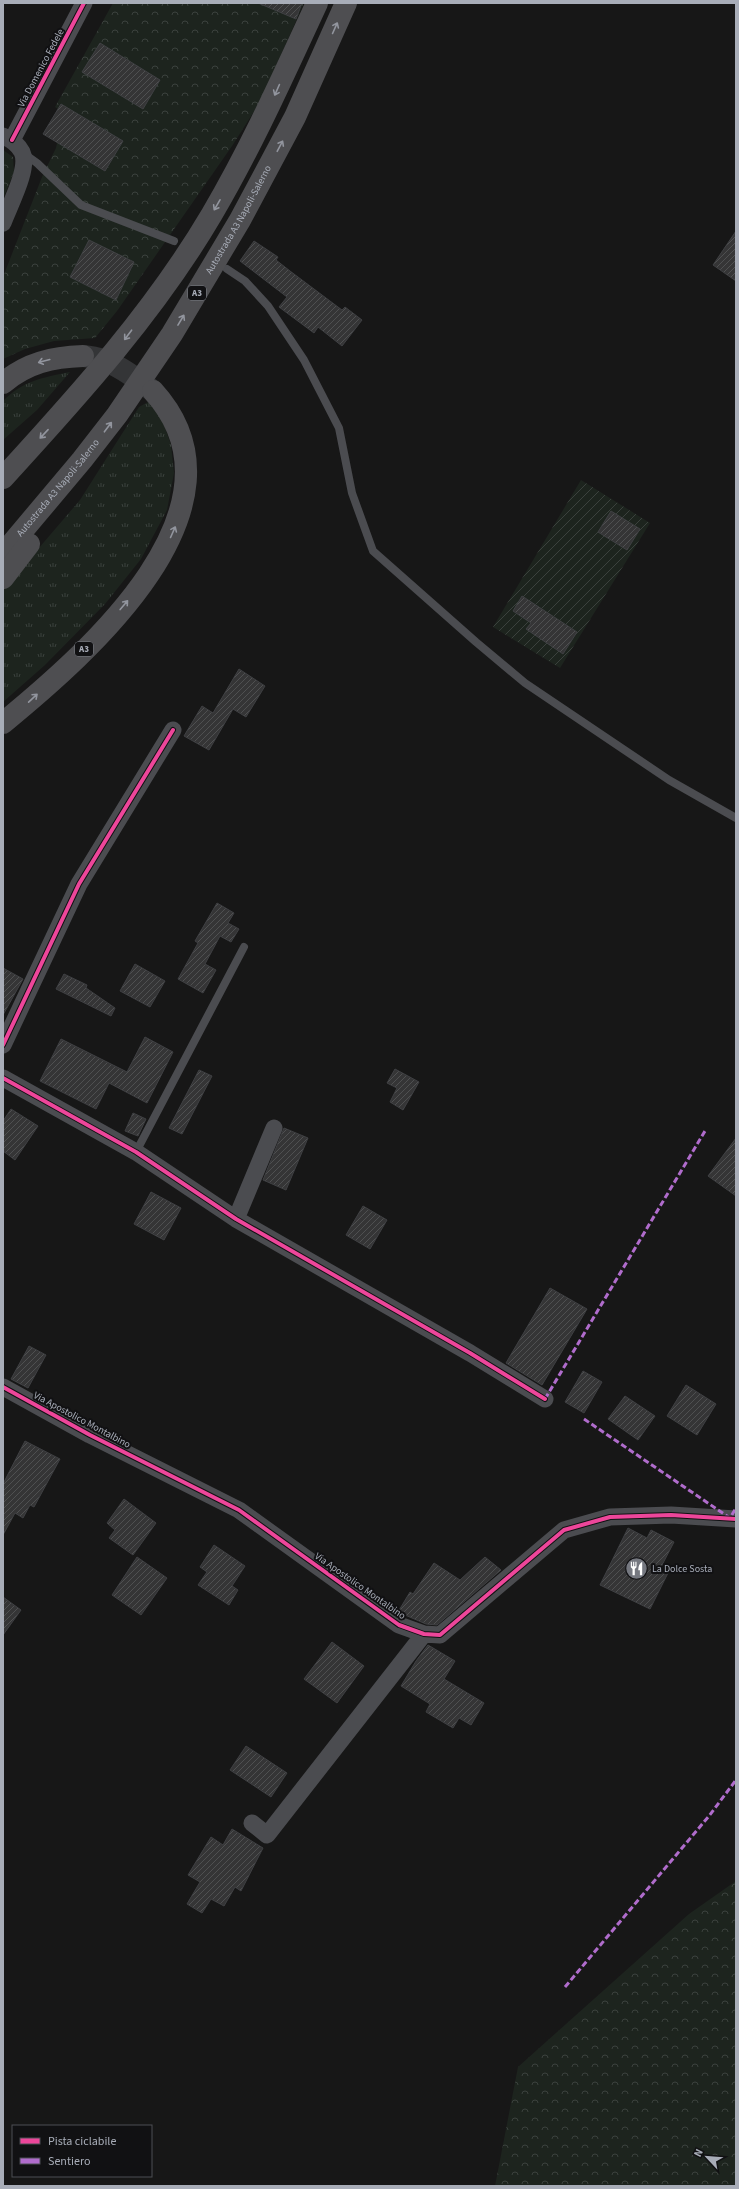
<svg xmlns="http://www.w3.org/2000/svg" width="739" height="2189" font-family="'Source Sans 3',sans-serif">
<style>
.grass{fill:url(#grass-tufts)}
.forest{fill:url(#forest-crowns)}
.garden{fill:url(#garden-furrows)}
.building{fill:url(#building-hatch);stroke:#3f4043}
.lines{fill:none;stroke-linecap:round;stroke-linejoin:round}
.motorway-tunnel{stroke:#343537;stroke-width:22;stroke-dasharray:22 11;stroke-linecap:butt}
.service{stroke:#4b4c50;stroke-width:8}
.minor{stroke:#4b4c50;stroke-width:17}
.motorway{stroke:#4e4e51;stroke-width:22}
.quiet{stroke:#b06ccc;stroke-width:3;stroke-dasharray:6 3;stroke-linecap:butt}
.cycleway-casing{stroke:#111113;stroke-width:6}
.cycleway{stroke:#ed469a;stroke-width:4}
.oneway{stroke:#92959e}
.labels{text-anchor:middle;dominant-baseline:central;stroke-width:4;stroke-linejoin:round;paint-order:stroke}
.shield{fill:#111113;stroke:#7b7e86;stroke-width:1}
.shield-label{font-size:9px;font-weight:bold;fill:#a8adb8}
.street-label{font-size:10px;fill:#a8adb8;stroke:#111113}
.poi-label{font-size:10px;fill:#a8adb8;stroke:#111113;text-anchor:start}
</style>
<defs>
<pattern id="grass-tufts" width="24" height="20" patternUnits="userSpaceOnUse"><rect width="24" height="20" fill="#1d241e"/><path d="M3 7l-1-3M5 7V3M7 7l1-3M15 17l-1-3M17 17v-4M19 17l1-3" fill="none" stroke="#3b413d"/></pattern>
<pattern id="forest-crowns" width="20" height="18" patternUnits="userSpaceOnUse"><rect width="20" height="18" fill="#1d241e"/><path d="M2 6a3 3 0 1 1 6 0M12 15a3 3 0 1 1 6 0" fill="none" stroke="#3b413d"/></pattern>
<pattern id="garden-furrows" width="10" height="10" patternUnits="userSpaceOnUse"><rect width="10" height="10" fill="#1d241e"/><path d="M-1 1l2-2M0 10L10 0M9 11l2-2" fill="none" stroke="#3b413d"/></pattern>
<pattern id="building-hatch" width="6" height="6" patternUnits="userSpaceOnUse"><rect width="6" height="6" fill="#353536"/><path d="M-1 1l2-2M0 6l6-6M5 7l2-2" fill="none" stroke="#4f5051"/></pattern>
</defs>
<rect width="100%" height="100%" fill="#171717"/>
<path class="grass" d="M70,372l-33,38 -34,30v-39c21,-21 39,-23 67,-29z
M148,402l14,17 9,26 3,28 -7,37 -26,49 -36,45 -60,61 -42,37v-112l77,-90 59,-93z"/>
<path class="forest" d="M113,3h191l-44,99 -28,44 -115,165 -22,27 -41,3 -29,8 -22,10v-82l39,-100 14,-29 8,-35 -9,-6z
M3,150l10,7 1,15 -11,27z
M736,1881v305h-241l23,-119 171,-153z"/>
<path class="garden" d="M581,480l69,43 -90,145 -67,-41z"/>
<path class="building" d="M258,3h44l-6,16z
M100,43l60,37 -17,29 -61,-37z
M61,104l62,37 -18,30 -62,-37z
M736,231v50l-23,-16z
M89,240l45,22 -18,38 -46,-23z
M254,241l24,16 -2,3 14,11 52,39 3,-3 17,13 -20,26 -24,-19 -4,6 -35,-26 8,-10 -47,-36z
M611,511l29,18 -13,21 -29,-18z
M522,596l55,36 -14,22 -37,-25 5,-6 -18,-12z
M239,669l26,17 -19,31 -13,-8 -24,41 -25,-14 18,-30 11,7z
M217,903l17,10 -6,10 11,6 -8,13 -11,-6 -15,28 11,6 -13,23 -25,-14 20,-36 -3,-2z
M135,964l30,17 -15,26 -30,-16z
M3,968l20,11 -20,36z
M64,974l23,11 -1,3 29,20 -4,8 -55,-27z
M145,1037l28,15 -26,51 -38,-20 -13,26 -56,-28 21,-42 66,33z
M395,1069l24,13 -16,28 -13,-8 7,-14 -10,-5z
M199,1070l13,6 -30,58 -13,-6z
M11,1109l27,17 -23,34 -12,-9v-30z
M133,1113l13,6 -8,17 -13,-5z
M284,1128l24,10 -22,52 -23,-10z
M736,1138v58l-28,-20z
M151,1192l30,16 -17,32 -30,-16z
M363,1206l24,14 -17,29 -24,-14z
M550,1288l37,21 -45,76 -36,-22z
M29,1346l17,9 -18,33 -17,-9z
M583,1371l19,11 -18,31 -19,-11z
M686,1385l30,19 -19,31 -30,-19z
M625,1396l30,20 -17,24 -30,-21z
M25,1441l35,18 -26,48 -4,-2 -7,13 -8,-5 -12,22v-51z
M124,1499l32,24 -23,32 -24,-17 6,-8 -8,-7z
M628,1528l19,10 4,-8 23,12 -13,25 8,4 -19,38 -50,-24z
M214,1545l31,21 -13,20 6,4 -9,15 -31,-20 9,-13 -7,-5z
M137,1557l30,21 -26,37 -29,-20z
M485,1557l16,13 -64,55 -11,-1 -28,-12 12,-20 3,2 21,-31 26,17z
M3,1597l18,13 -18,25z
M332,1642l32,24 -27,37 -33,-24z
M428,1645l27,16 -11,18 40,24 -13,22 -12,-7 -6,10 -27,-16 4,-8 -29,-18 15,-25z
M246,1746l41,27 -16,24 -41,-27z
M232,1829l31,19 -22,43 -6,-4 -11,19 -13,-7 -9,14 -15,-9 13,-22 -12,-7 23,-38 12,8z"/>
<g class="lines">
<path class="motorway-tunnel" d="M83,356c28,2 48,19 70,35"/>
<path class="service" d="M23,153l14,10 44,42 93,36
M227,269l18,12 23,25 36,54 35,68 13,65 21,58 103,91 49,41 144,97 67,38
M136,1152l108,-205"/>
<path class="minor" d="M3,136c7,3 15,8 19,16 8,16 -13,54 -19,71
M12,140l72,-137
M3,1045l76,-161 94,-154
M3,1078l133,74 100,67 234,134 75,46
M236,1219l38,-91
M3,1387l87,48 149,75 160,115 25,9 16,1 124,-105 46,-13 61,-2 65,4
M252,1823l15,12 157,-201"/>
<g class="motorway">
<path d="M3,383c24,-20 49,-26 80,-27"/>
<path d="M3,478c76,-83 152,-167 209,-264 40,-68 72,-140 105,-211"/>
<path id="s1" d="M3,554l79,-94 35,-45 55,-81 68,-114 55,-103 51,-114"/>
<path d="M3,578l26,-34"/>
<path d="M3,723c84,-69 255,-217 150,-332"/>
</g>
<path class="quiet" d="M545,1399l160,-268
M584,1419l146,99 6,-10
M565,1987l144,-171 27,-36"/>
<defs>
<path id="cycleway" d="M12,140l72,-137
M3,1045l76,-161 94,-154
M3,1078l133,74 100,67 234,134 75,46
M3,1387l87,48 149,75 160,115 25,9 16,1 124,-105 46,-13 61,-2 65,4"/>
</defs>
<use href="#cycleway" class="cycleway-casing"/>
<use href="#cycleway" class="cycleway"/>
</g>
<defs><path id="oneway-shaft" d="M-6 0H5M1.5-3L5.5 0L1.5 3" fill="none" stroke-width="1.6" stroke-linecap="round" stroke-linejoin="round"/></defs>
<g class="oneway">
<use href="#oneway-shaft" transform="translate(335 28) rotate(-66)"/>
<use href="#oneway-shaft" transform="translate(277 90) rotate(114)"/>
<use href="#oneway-shaft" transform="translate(280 146) rotate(-62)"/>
<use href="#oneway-shaft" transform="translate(217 205) rotate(120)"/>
<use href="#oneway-shaft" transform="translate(181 320) rotate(-59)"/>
<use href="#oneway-shaft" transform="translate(128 335) rotate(127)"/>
<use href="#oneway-shaft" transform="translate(44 361) rotate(165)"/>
<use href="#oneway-shaft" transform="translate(108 427) rotate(-53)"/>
<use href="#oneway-shaft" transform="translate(44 434) rotate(133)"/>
<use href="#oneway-shaft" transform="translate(173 532) rotate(-66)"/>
<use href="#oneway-shaft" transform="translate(124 605) rotate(-50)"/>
<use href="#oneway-shaft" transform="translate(33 698) rotate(-43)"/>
</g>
<defs>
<symbol id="restaurant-disc" viewBox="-11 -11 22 22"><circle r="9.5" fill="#757880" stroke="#111113"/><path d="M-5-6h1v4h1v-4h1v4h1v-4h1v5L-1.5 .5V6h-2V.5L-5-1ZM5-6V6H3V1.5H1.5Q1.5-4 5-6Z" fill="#fff"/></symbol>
</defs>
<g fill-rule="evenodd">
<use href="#restaurant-disc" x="624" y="1556" width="25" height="25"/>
</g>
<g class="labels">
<g class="shield">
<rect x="188" y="286" width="18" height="14" rx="3"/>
<rect x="75" y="642" width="18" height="14" rx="3"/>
</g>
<g class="shield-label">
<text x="197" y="293">A3</text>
<text x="84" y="649">A3</text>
</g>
<g class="street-label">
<text transform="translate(41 68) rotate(-62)">Via Domenico Fedele</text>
<text stroke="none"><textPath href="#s1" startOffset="410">Autostrada A3 Napoli-Salerno</textPath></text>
<text stroke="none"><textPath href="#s1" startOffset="86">Autostrada A3 Napoli-Salerno</textPath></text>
<text transform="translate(82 1420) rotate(28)">Via Apostolico Montalbino</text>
<text transform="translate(360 1586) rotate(35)">Via Apostolico Montalbino</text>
</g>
<g class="poi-label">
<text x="652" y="1569">La Dolce Sosta</text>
</g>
</g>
<rect width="739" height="2189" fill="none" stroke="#a8adb8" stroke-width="8"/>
<rect x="12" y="2125" width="140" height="52" fill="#111113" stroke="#4d4f55"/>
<rect x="20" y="2138" width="20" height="6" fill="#ed469a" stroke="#4d4f55"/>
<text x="48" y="2145" font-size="12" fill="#a8adb8">Pista ciclabile</text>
<rect x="20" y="2158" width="20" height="6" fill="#b06ccc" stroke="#4d4f55"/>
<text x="48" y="2165" font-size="12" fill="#a8adb8">Sentiero</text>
<g transform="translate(707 2157) rotate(296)" stroke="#111113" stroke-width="3" paint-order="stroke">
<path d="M0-3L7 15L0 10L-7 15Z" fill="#a8adb8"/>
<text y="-6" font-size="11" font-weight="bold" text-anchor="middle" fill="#a8adb8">N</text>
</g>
</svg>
